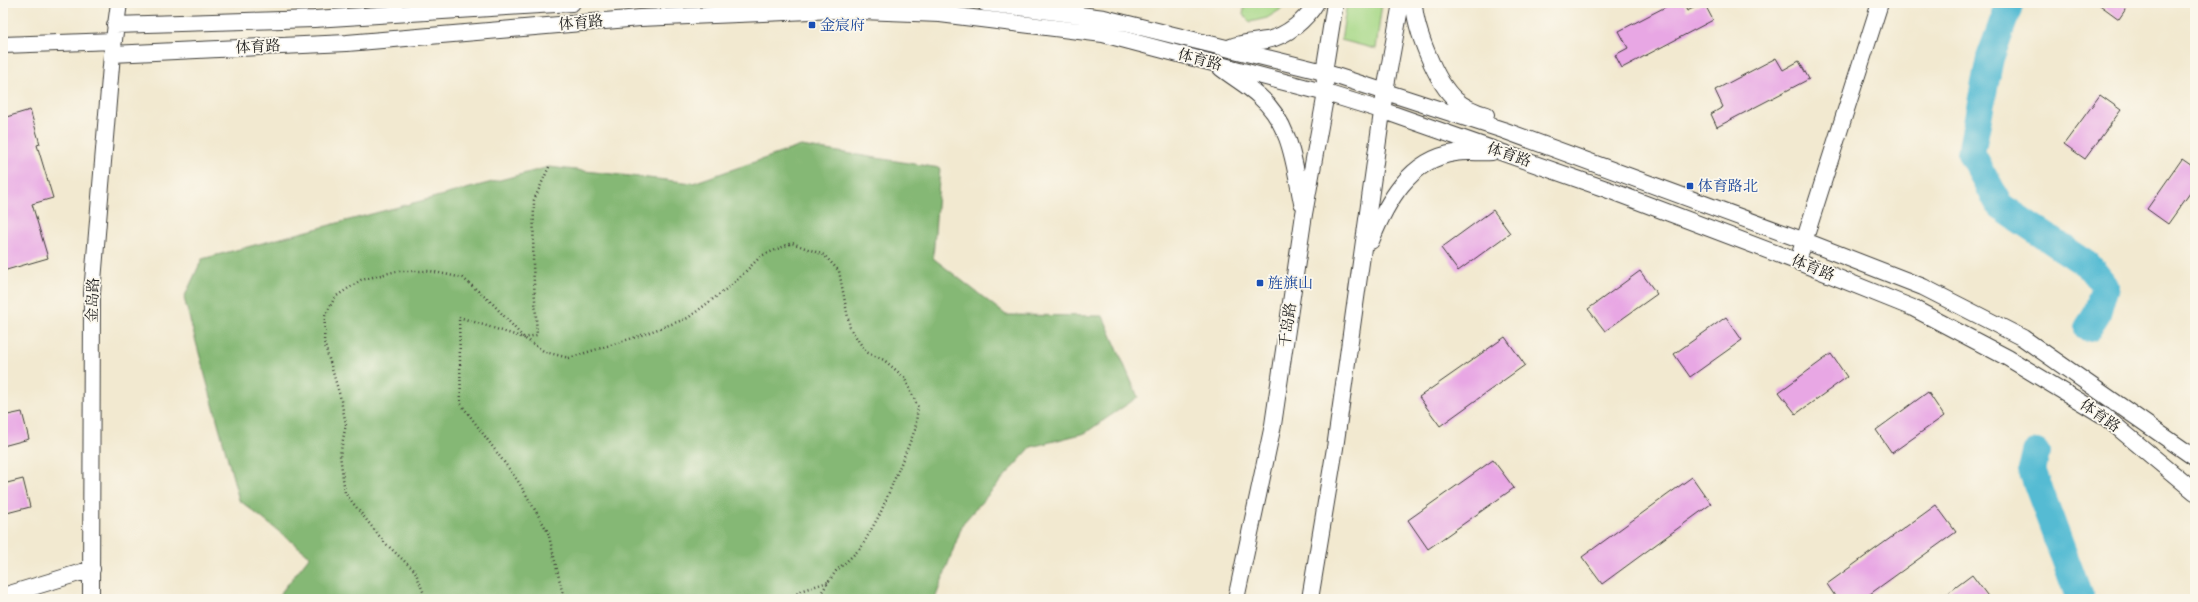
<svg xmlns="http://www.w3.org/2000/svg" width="2198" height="602" font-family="'Libre Bodoni','Noto Serif SC',serif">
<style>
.green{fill:#a7d887;stroke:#627a52}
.forest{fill:#85b874;stroke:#506a48}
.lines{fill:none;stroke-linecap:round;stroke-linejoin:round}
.river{stroke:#55bbd3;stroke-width:28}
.building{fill:#e8a7e4}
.minor-casing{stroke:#3c3b37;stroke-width:18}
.path{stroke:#3c3b37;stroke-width:2.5;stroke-dasharray:1 3;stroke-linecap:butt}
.minor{stroke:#fff;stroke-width:16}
.transit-dot{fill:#1a4fb4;stroke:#fbf7ec;stroke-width:1.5}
.labels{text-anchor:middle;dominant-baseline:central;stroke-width:3.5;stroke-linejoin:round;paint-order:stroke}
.street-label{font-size:15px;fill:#1c1c1c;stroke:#fbf7ec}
.transit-label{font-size:15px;fill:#164399;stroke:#fbf7ec;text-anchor:start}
</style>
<rect width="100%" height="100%" fill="#fbf7ec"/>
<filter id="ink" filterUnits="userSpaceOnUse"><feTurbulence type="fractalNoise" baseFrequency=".025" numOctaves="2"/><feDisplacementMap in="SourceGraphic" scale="8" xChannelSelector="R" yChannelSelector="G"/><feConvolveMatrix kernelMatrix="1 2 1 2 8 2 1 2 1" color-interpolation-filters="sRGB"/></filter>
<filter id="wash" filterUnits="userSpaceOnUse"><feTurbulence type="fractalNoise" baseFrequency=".012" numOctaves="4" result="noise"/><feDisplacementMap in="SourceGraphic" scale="16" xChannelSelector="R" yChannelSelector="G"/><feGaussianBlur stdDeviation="0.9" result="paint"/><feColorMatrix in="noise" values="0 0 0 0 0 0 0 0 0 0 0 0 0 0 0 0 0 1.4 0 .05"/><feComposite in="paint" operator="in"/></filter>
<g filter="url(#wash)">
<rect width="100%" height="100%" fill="#f2e9d0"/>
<path class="green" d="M1245,3h42l-1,3 -19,12 -17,4 -7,-7z
M1347,3h35l-6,46 -35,-9z"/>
<path class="forest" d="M801,146l139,22 -7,90 73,57 97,1 35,81 -53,36 -54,14 -68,76 -28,76h-659l34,-43 -71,-56 -55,-202 18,-39 347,-92 144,16z"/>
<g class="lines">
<path class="river" d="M2010,3l-20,55 -19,95 29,53 88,59 17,21 -8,28 -9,14
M2036,453l-4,17 48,129"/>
</g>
<g id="blocks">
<path class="building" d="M1673,3h10l4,8 17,-8 9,17 -91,48 -7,-13 13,-7 -9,-17z
M2097,3h33l-11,16z
M1776,58l7,12 16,-9 10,18 -92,48 -6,-13 12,-7 -8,-17z
M2100,95l21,15 -36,49 -21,-15z
M30,110l10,34 -3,1 16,53 -21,6 16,54 -45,13v-153z
M2182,159l13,9v18l-27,38 -21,-15z
M1493,210l17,23 -52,38 -17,-23z
M1640,271l17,23 -52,37 -17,-22z
M1726,317l16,23 -52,37 -16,-23z
M1505,337l20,28 -85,61 -21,-29z
M1831,354l16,23 -51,37 -17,-22z
M1928,392l16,24 -52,37 -16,-23z
M22,412l7,27 -26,7v-30z
M1493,460l21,28 -86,61 -20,-29z
M1692,477l19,27 -109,80 -20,-27z
M23,479l7,28 -27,7v-30z
M1936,505l20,27 -93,67h-26l-10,-15z
M1972,575l18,24h-50z"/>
</g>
</g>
<g filter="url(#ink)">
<use href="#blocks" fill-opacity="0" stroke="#3c3b37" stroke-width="1"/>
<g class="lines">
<defs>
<path id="minor" d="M985,3l119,15 220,54 179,58 302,111 118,46 100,51 172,120
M1414,3c1,26 22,80 42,97 8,7 20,12 30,15
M115,25l199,-6 258,-16
M3,45l111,-4
M1231,47c11,-5 24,-5 36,-7 20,-4 39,-20 49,-37
M112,54l235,-11 293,-25 195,-8 105,4 163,20 223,59 58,18 222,78 190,72 117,47 95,50 96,58 91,76
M1221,68c13,10 27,18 38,28 32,28 35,67 43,107
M1371,241c15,-38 39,-82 84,-88 12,-2 25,0 37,-1
M1801,251l79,-248
M3,596l89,-27
M91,599l1,-306 20,-239 7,-51
M1236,599l37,-174 31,-211 22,-121 -2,-21 11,-69
M1310,599l25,-151 50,-357 16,-88"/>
</defs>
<use href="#minor" class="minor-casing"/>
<path class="path" d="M549,167l-15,33 -1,65 4,70 -13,3 -65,-21 2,87 57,77 30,51 16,67
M426,599l-11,-28 -31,-29 -39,-49 -5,-38 6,-31 -6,-28 -16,-54 1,-26 10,-19 26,-17 36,-9h33l33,7 29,25 32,35 21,14 24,6 67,-21 52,-19 45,-34 28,-28 31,-13 32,12 15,16 11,57 16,24 18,8 20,17 14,30 -3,23 -35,84 -19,34 -25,23 -19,28
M791,599l9,-8 28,-9"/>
<use href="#minor" class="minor"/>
</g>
</g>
<g class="transit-dot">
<rect x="808" y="21" width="8" height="8" rx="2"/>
<rect x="1686" y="182" width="8" height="8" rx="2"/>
<rect x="1256" y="279" width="8" height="8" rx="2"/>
</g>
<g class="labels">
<g class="street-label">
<text transform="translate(581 23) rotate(-5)">体育路</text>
<text transform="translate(258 47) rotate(-3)">体育路</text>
<text transform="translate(1200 60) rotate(15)">体育路</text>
<text transform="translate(1509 155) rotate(19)">体育路</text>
<text transform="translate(1813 268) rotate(22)">体育路</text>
<text transform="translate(93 300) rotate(-88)">金岛路</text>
<text transform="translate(1288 325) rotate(-82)">千岛路</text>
<text transform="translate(2100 416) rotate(35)">体育路</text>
</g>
<g class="transit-label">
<text x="820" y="25">金宸府</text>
<text x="1698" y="186">体育路北</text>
<text x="1268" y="283">旌旗山</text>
</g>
</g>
<rect width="2198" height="602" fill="none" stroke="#fbf7ec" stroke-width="16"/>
</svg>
